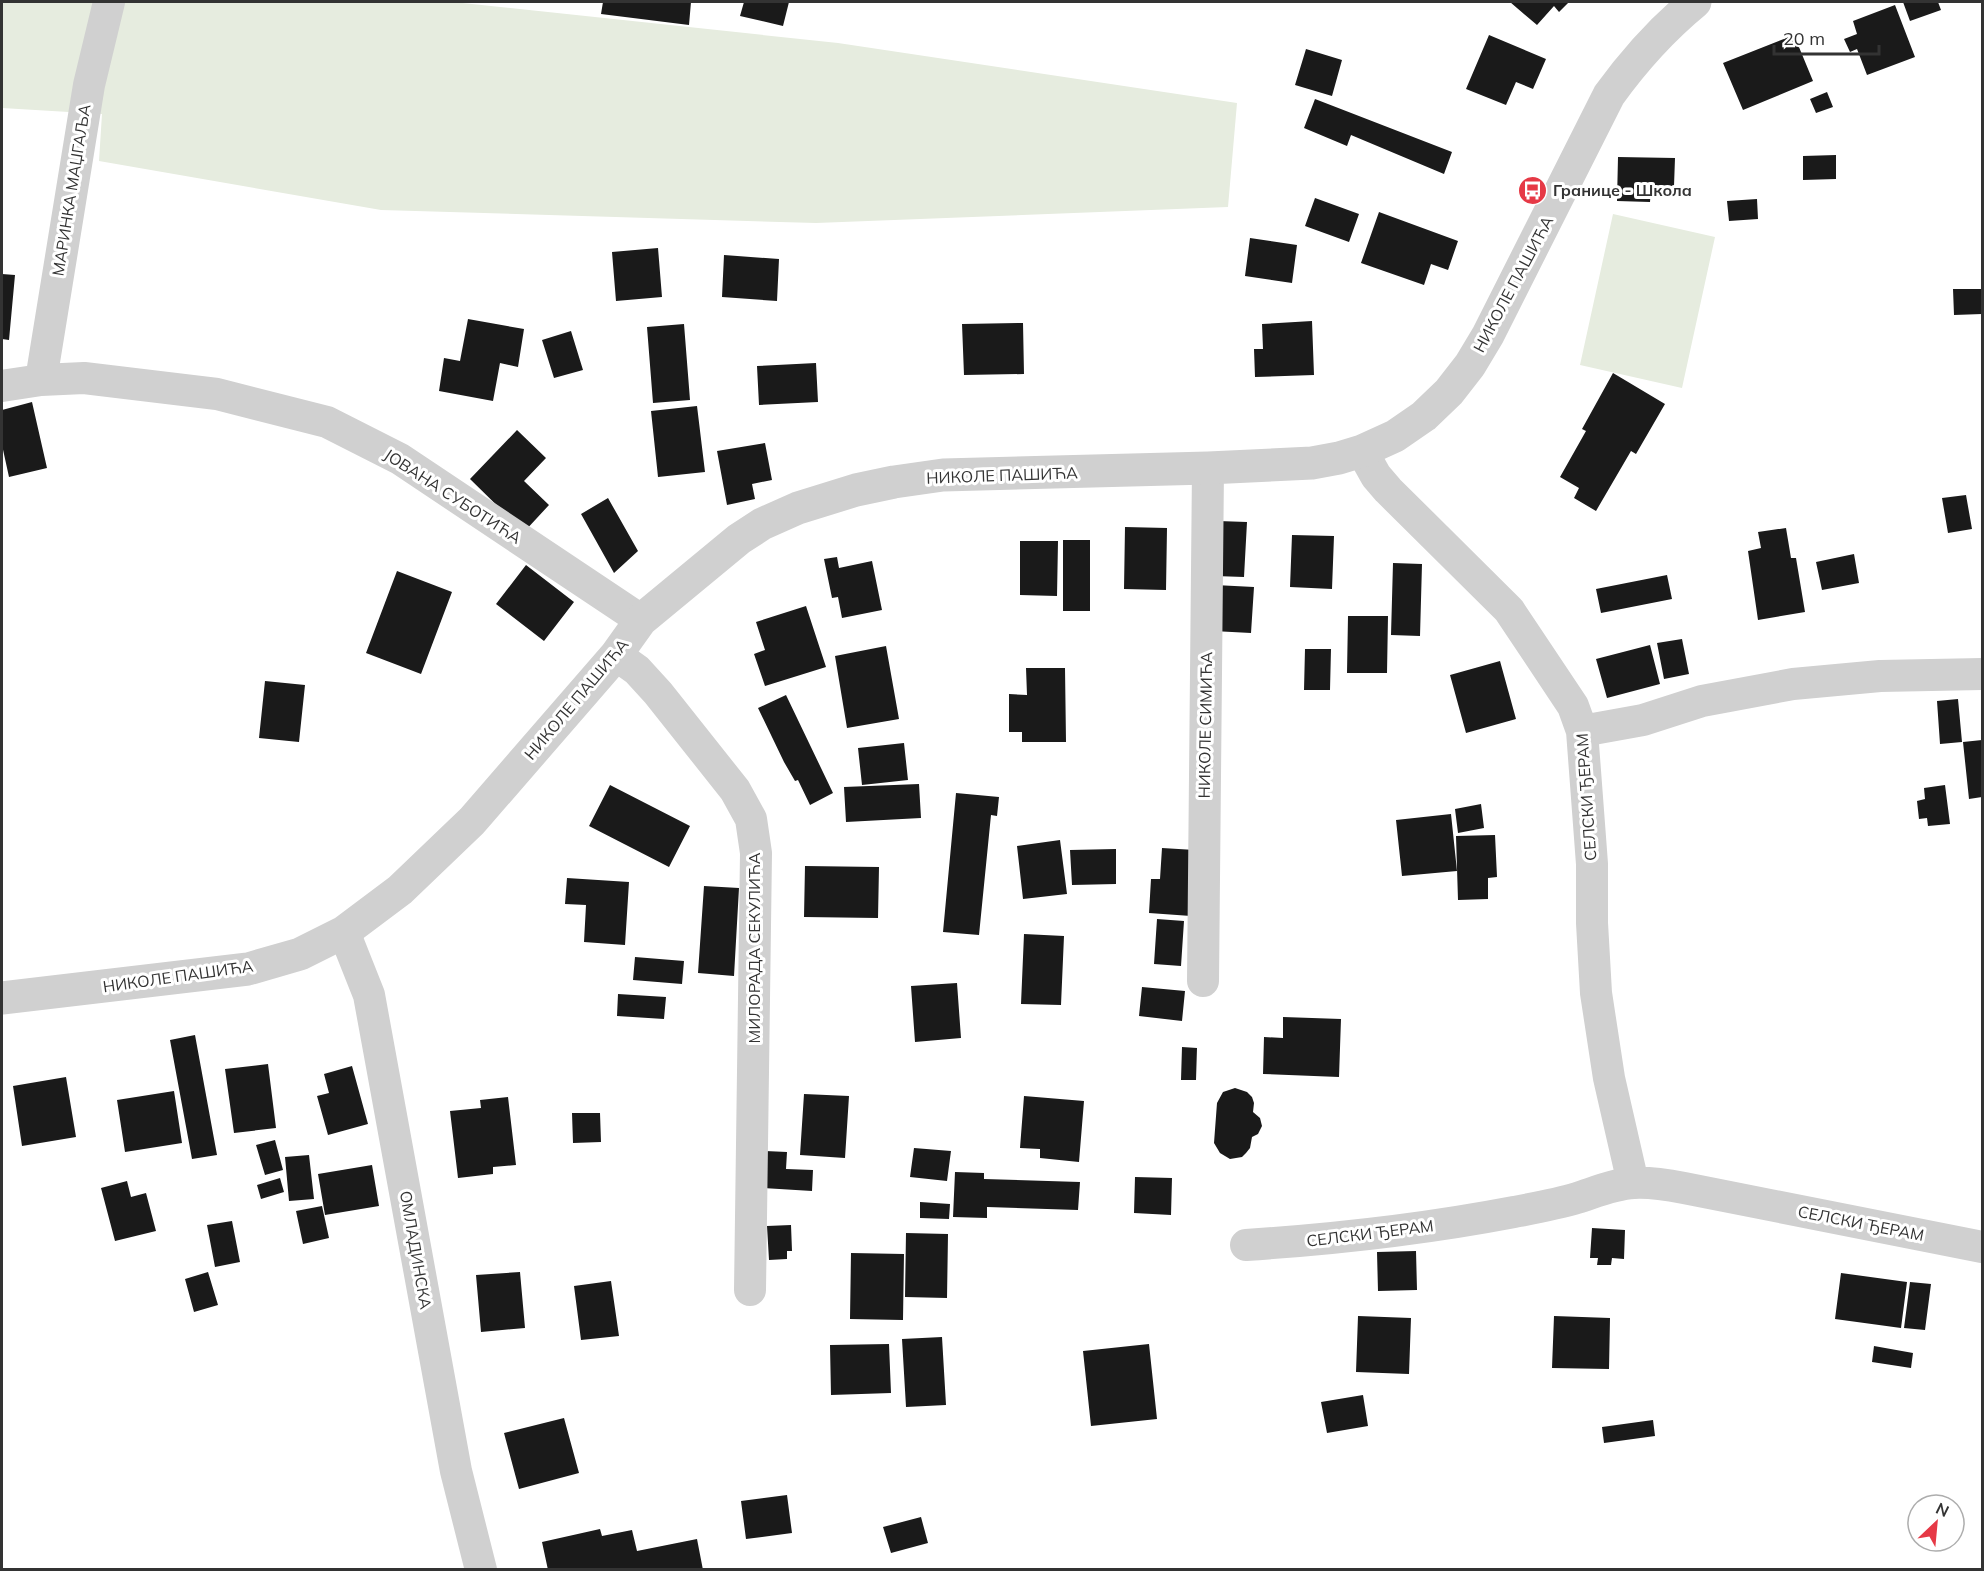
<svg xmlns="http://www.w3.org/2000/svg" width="1984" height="1571" font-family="Mulish,sans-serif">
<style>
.green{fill:#e6ecdf}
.building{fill:#1a1a1a}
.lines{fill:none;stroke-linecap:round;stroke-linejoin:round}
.minor{stroke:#d0d0d0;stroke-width:32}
.tertiary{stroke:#d0d0d0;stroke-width:33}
.labels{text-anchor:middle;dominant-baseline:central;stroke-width:6;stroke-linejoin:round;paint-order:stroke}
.street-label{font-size:16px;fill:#333;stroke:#fff}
.poi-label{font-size:16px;font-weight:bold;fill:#333;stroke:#fff;text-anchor:start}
</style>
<rect width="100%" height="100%" fill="#fff"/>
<path class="green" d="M2,2h451l385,41 399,60 -9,104 -412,16 -435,-13 -282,-49 3,-47 -100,-6z
M1613,214l102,23 -33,151 -102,-23z"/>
<path class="building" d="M603,2h88l-2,23 -88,-11z
M744,2h45l-6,24 -43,-10z
M1510,2h59l-10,10 -5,-6 -17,19z
M1903,2h35l3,8 -31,11z
M1895,5l20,52 -48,18 -10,-26 -7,3 -6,-13 13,-5 -4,-13z
M1489,35l57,24 -13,30 -17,-7 -10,23 -40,-16z
M1794,35l19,46 -70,29 -20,-47z
M1306,49l36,11 -10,36 -37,-11z
M1827,92l6,15 -17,6 -6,-14z
M1315,99l137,53 -8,22 -93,-39 -4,11 -43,-18z
M1836,155v24l-33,1v-24z
M1618,157l57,1 -1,28h-23l-1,16 -33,-1z
M1315,198l44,16 -10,28 -44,-16z
M1757,199l1,20 -29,2 -2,-20z
M1379,212l79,29 -10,29 -17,-6 -7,21 -63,-22z
M1250,238l47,7 -5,38 -47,-7z
M658,248l4,49 -46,4 -4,-49z
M724,255l55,4 -2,42 -55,-4z
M2,274l13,1 -6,65 -7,-1z
M1953,289h29v25l-28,1z
M468,319l56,10 -6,38 -18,-4 -7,38 -54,-10 5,-33 16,3z
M1312,321l2,54 -59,2 -1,-28h9l-1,-25z
M1023,323l1,51 -60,1 -2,-51z
M684,324l6,76 -37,3 -6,-76z
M571,331l12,39 -29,8 -12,-38z
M816,363l2,39 -59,3 -2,-39z
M1613,373l52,31 -29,50 -5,-3 -35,60 -22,-13 5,-10 -19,-11 26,-46 -4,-2z
M32,402l15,66 -38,9 -7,-32v-35z
M697,406l8,66 -47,5 -7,-66z
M517,430l29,28 -22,23 25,24 -25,27 -54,-53z
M765,443l7,37 -20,4 3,15 -28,6 -10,-54z
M1966,495l6,34 -24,4 -6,-35z
M608,498l30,53 -24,22 -33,-59z
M1218,521l29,1 -3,55 -29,-1z
M1125,527l42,1 -1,62 -42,-1z
M1786,528l5,30h5l9,54 -47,8 -10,-69 13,-3 -3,-16z
M1292,535l42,1 -2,53 -42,-2z
M1063,540h27v71h-27z
M1020,541h38l-1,55 -37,-1z
M1854,554l5,29 -37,7 -6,-28z
M837,557l2,11 33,-7 10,49 -40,8 -4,-21 -6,1 -8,-39z
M1393,563l29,1 -2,72 -29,-1z
M526,565l48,37 -30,39 -48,-37z
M397,571l55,21 -31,82 -55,-21z
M1667,575l5,24 -71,14 -5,-24z
M1215,585l39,2 -3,46 -38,-2z
M806,606l20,61 -61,19 -11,-32 11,-4 -9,-28z
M1348,616h40l-1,57h-40z
M1682,639l7,35 -25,5 -7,-36z
M1650,645l10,39 -53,14 -11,-39z
M886,646l13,73 -52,9 -12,-72z
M1305,649h26l-1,41h-26z
M1500,661l16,58 -50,14 -16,-58z
M1026,668h39l1,74h-44v-10h-13v-38l18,1z
M265,681l40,4 -6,57 -40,-4z
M786,695l47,98 -23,12 -12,-25 -3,1 -11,-19 -26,-54z
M1958,699l4,43 -22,2 -3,-43z
M1982,740v57l-13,2 -6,-57z
M904,743l4,37 -46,5 -4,-37z
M919,784l2,34 -75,4 -2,-35z
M610,785l80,41 -21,41 -80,-41z
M1945,785l5,39 -22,2 -1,-8 -8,1 -2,-18 8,-2 -1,-11z
M956,793l43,4 -2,19 -6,-1 -12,120 -36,-3z
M1481,804l3,24 -26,5 -3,-24z
M1451,814l6,57 -55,5 -6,-56z
M1495,835l2,42 -9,1v21l-30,1 -2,-64z
M1060,840l7,54 -44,5 -6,-53z
M1162,848l33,2 -4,66 -42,-3 2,-34h9z
M1116,849v35l-44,1 -2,-35z
M805,866l74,1 -1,51 -74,-1z
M567,878l62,4 -4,63 -41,-3 2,-37 -21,-1z
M704,886l35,2 -5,88 -36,-3z
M1157,919l27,2 -3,45 -27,-2z
M1024,934l40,2 -3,69 -40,-1z
M635,957l49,4 -2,23 -49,-4z
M957,983l4,55 -46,4 -4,-56z
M1142,987l43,4 -3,30 -43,-5z
M618,994l48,3 -2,22 -47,-3z
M1283,1017l58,2 -2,58 -76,-3 1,-37 19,1z
M195,1035l22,120 -25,4 -22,-119z
M1182,1047l15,1 -1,32h-15z
M268,1064l8,64 -42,5 -9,-64z
M352,1066l16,58 -40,11 -11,-39 12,-3 -5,-19z
M66,1077l10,60 -54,9 -9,-60z
M1235,1088l12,4 5,5 2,6 -1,9 7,6 2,8 -4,8 -6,3 -2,11 -4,5 -4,4 -12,2 -10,-6 -6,-10 3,-40 6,-11z
M174,1091l8,52 -57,9 -8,-52z
M804,1094l45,2 -4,62 -45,-3z
M1024,1096l60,5 -5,61 -39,-4v-9l-20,-1z
M508,1097l8,68 -23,2v7l-35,4 -8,-67 31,-3 -1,-8z
M572,1113h28l1,29 -28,1z
M275,1140l8,30 -18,5 -9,-30z
M914,1148l37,3 -4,30 -37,-4z
M765,1151l22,1 -1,17 27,1 -1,21 -49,-3z
M309,1155l5,44 -25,2 -4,-44z
M372,1165l7,41 -54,9 -7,-41z
M955,1172l29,1v6l96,3 -2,28 -91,-3v11l-34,-1z
M1135,1177l37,1 -1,37 -37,-2z
M280,1178l4,14 -23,7 -4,-14z
M127,1181l4,16 15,-4 10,38 -41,10 -14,-53z
M920,1202l30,2 -1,15 -29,-1z
M322,1206l7,32 -26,6 -7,-33z
M232,1221l8,41 -25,5 -8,-42z
M791,1225l1,26h-5v8l-18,1 -2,-34z
M1592,1228l33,2 -1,29 -12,-1 -1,7h-14l1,-7h-8z
M906,1233l42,1 -1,64 -42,-1z
M1416,1251l1,39 -39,1 -1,-39z
M851,1253l53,1 -1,66 -53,-1z
M208,1272l10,33 -24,7 -9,-33z
M520,1272l5,56 -44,4 -5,-57z
M1841,1273l66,9 -6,46 -66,-9z
M611,1281l8,55 -38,4 -7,-54z
M1910,1282l21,2 -6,46 -21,-2z
M1358,1316l53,2 -2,56 -53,-2z
M1554,1316l56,2 -1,51 -57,-1z
M942,1337l4,68 -40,2 -4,-68z
M889,1344l2,49 -60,2 -1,-50z
M1149,1344l8,75 -66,7 -8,-75z
M1874,1346l39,7 -2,15 -39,-6z
M1363,1395l5,31 -41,7 -6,-31z
M564,1418l15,55 -60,16 -15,-56z
M1653,1420l2,16 -51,7 -2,-16z
M787,1495l5,38 -46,6 -5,-38z
M921,1517l7,26 -37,10 -8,-26z
M600,1529l2,7 30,-6 5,21 60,-12 6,31h-155l-6,-28z"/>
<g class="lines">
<path class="minor" d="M41,380l48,-295 20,-83
M2,386l39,-6 43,-2 133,16 110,28 73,37 241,161
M1362,451l14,25 12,14 121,120 64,96 9,25 10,133v59l4,70 13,85 24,105
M616,655l21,15 21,23 77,97 16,29 5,34 -6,437
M1582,731l61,-11 59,-19 91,-17 87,-8 102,-2
M344,932l25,63 87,476 25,99
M1203,981l5,-513
M1246,1245c91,-6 179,-16 268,-33 21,-4 43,-8 63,-14 19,-6 37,-14 57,-15 17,-1 34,2 50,5l298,59"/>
<path class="tertiary" d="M2,998l246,-29 52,-15 44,-22 56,-42 72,-69 144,-166 25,-35 98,-81 23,-15 36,-16 58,-18 38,-8 49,-7 265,-7 104,-5 27,-5 23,-7 33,-15 29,-20 25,-24 21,-27 18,-30 121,-240c26,-36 52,-65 86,-93"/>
</g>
<defs>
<symbol id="bus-disc" viewBox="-11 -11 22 22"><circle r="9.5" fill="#e63946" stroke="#fff"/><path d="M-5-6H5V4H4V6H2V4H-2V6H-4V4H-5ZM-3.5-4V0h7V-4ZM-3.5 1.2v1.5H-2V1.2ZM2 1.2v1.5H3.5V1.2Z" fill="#fff"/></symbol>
</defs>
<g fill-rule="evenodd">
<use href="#bus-disc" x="1516" y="174" width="33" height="33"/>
</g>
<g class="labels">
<g class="street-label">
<text transform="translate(71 190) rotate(-81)">МАРИНКА МАЏГАЉА</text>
<text transform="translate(1513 284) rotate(-62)">НИКОЛЕ ПАШИЋА</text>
<text transform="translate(1002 475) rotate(-2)">НИКОЛЕ ПАШИЋА</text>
<text transform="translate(453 496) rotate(33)">ЈОВАНА СУБОТИЋА</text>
<text transform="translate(576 699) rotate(-50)">НИКОЛЕ ПАШИЋА</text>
<text transform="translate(1205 725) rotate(-89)">НИКОЛЕ СИМИЋА</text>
<text transform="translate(1586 797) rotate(-94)">СЕЛСКИ ЂЕРАМ</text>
<text transform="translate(754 948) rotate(-90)">МИЛОРАДА СЕКУЛИЋА</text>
<text transform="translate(178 976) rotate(-8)">НИКОЛЕ ПАШИЋА</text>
<text transform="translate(1861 1223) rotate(11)">СЕЛСКИ ЂЕРАМ</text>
<text transform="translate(1370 1233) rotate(-7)">СЕЛСКИ ЂЕРАМ</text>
<text transform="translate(416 1250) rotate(80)">ОМЛАДИНСКА</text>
</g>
<g class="poi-label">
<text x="1553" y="190">Границе - Школа</text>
</g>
</g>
<rect width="1984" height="1571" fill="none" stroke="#333333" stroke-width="6"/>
<g transform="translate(1936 1523) rotate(26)"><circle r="28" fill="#ffffff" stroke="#adadad" stroke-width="1.5"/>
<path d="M0-4.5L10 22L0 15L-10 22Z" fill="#e63946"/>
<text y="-9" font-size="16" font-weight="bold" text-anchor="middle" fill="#333333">N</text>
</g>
<path d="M1774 45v9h105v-9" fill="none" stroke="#333333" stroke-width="3"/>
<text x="1783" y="45" font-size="18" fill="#333333" stroke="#ffffff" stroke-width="4.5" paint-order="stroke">20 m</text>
</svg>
